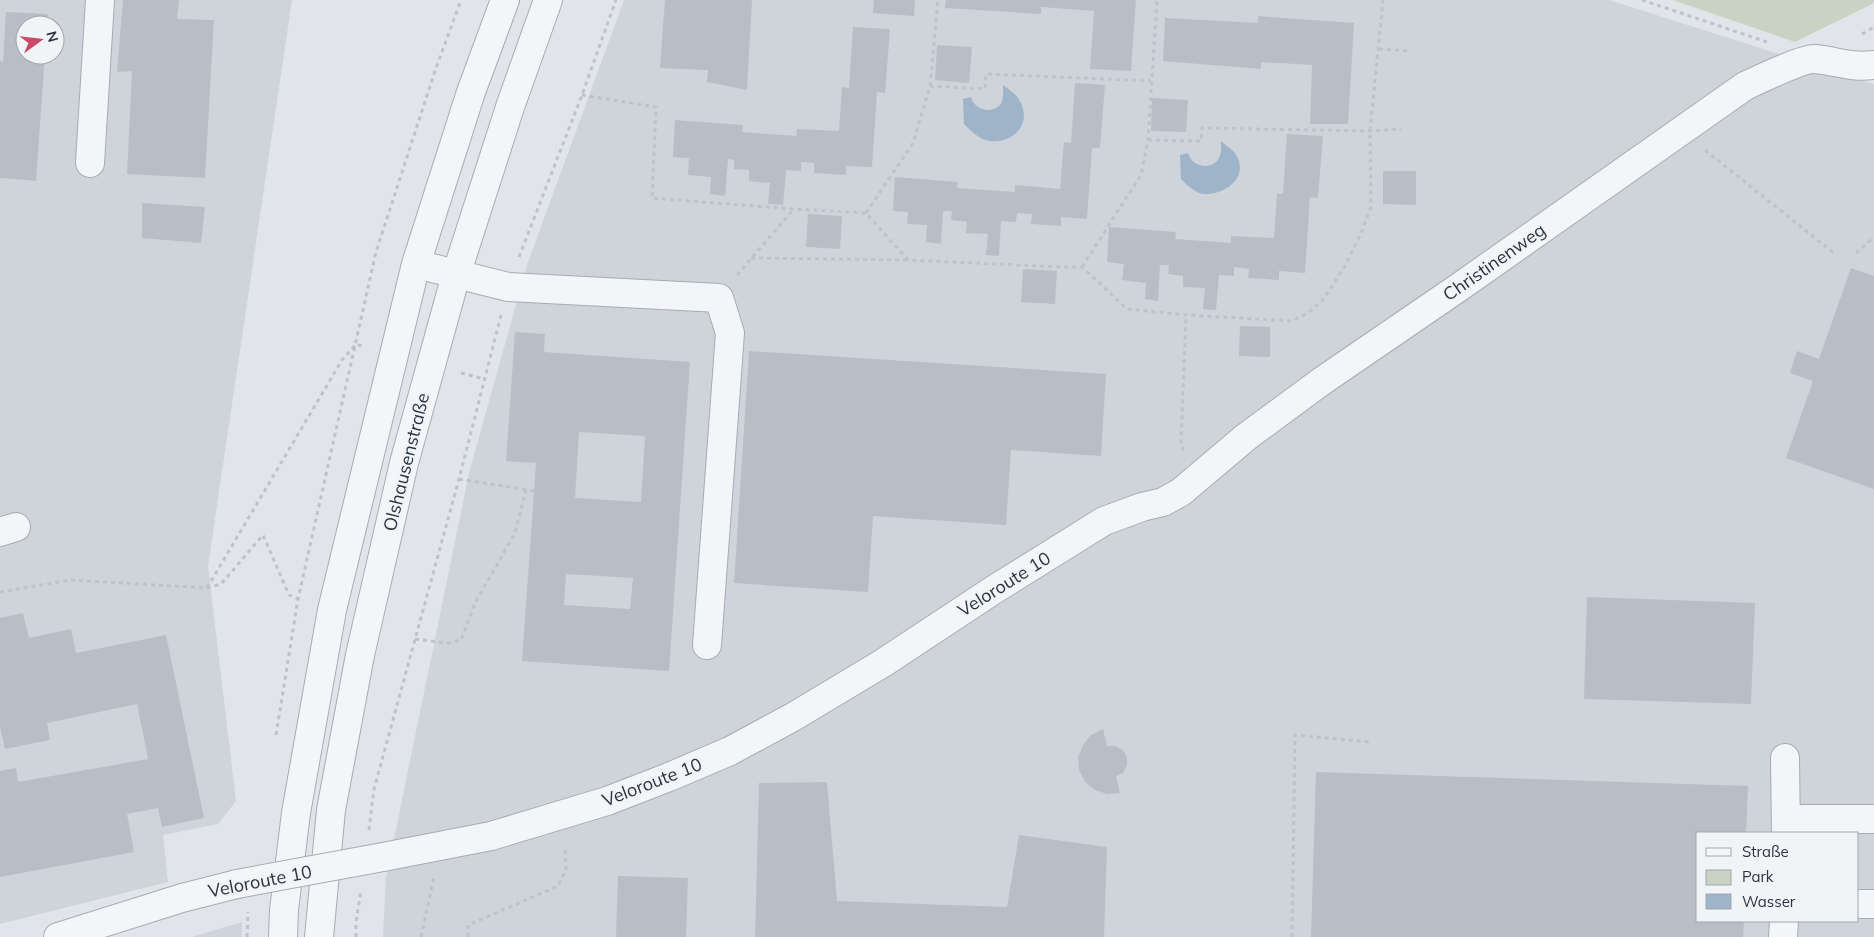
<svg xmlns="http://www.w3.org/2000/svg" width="1874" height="937" font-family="Mulish,sans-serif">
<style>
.built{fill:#cfd4db;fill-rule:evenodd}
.green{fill:#c8d3c3}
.water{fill:#9eb4c8}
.building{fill:#b9bec6;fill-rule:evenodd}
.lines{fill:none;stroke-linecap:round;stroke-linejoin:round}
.minor-casing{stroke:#a6acb3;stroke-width:30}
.path{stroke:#bfc3c8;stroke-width:3;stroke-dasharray:4 4;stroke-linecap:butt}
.minor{stroke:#f4f5f8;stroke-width:28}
.minor-bridge-casing{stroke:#a6acb3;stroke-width:30;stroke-linecap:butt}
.minor-bridge{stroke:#f4f5f8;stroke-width:28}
.labels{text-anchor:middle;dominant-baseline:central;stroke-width:5;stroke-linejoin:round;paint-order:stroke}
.street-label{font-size:18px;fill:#2a3340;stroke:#f1f4f7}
</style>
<rect width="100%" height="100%" fill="#e1e5e9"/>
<path class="built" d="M0,0h292l-84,566 28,235 -18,23 -55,11 5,47 -168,42zM25,25h30v30h-30z
M624,0h985l265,84v853h-1491l3,-59 83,-405 58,-208zM1698,833h160v88h-160z
M242,922v15h-50z"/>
<path class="green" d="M1673,0h201v3l-79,39z"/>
<path class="water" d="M1003,85c5,4 12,8 15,13 16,23 -3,46 -28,43 -10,-1 -19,-10 -26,-17l-1,-25 8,-2c3,12 19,18 29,8 4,-5 3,-13 3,-20z
M1221,141c4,4 11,8 14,12 15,22 -7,40 -28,41 -10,1 -19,-8 -26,-15l-1,-24 8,-2c3,12 19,18 29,8 5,-6 4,-14 4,-20z"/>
<path class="building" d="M123,0h56l-2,19 37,1 -9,158 -78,-4 5,-103 -15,1z
M665,0h87l-5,90 -40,-8 1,-12 -48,-2z
M874,0h41l-1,16 -41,-3z
M946,0h190l-5,71 -41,-2 4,-58 -53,-4v7l-96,-6z
M6,12l42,2 -1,11h-22v30h20l-9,126 -36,-3v-118l3,3z
M1258,16l96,7 -6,101h-38l2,-59 -51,-3v7l-98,-8 2,-43 93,5z
M853,27l37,2 -5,64 -8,-1 -5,75 -26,-1v9l-32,-2v-10l-13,-1v9l-15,-1 -3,35 -15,-1 2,-21 -21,-2v-11l-15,-1v-9l-6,-1 -3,37 -15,-2 1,-17 -23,-2 1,-17 -16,-1 2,-37 68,5 -1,7 54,4 1,-7 42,2 3,-44 7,1z
M937,45l35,2 -3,36 -34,-3z
M1075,83l30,2 -5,63h-8l-5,71 -26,-2v9l-30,-2 1,-10 -15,-1 -1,9 -15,-1 -2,35 -13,-1 2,-21 -22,-1 1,-11 -16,-2 1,-9h-9l-2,33 -15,-2 1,-17 -20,-1 1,-12 -15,-1 2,-34 63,5 -1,6 58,4v-7l45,4 4,-47 7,1z
M1152,98l36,2 -2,32 -35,-1z
M1287,134l36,2 -5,62 -8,-1 -5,76 -26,-2v9l-31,-2 1,-9 -15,-2v9l-15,-1 -3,35 -13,-1 2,-21 -22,-1v-11l-15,-2 1,-9h-9l-2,36 -13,-2 1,-16 -24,-3 2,-16 -17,-2 2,-35 67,5 -1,7 56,4v-7l43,2 3,-44h6z
M1383,171h33v34l-33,-1z
M142,203l63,4 -4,36 -59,-5z
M808,214l34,2 -2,33 -34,-2z
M1851,268l23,8v213l-88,-31 27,-77 -23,-8 7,-22 22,8z
M1023,269l34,2 -2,33 -34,-2z
M1240,326l30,1v30l-31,-1z
M515,332l30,2 -1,18 146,10 -21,309 -147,-10 14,-198 -30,-2zM579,432l66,4 -4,66 -66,-4zM566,574l67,4 -3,31 -66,-4z
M749,351l357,23 -5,82 -90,-6 -5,75 -133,-9 -5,76 -134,-9z
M1587,597l168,6 -4,101 -167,-5z
M23,613l6,25 42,-9 5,24 90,-18 38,183 -42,9 -4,-19 -31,6 7,38 -134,25v-106l16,-3 2,14 130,-23 -11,-55 -90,19 3,17 -45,9 -5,-22v-109z
M1103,729l4,17h8l8,4 4,7v8l-4,8 -7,3 4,17 -13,1 -12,-4 -10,-8 -6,-12 -1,-13 5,-12 8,-10z
M1316,772l432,14 -2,47h-48v88h46l-1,16h-432z
M827,782l10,119 170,6 12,-72 88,12 -3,90h-349l4,-154z
M618,876l70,2 -2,59h-70z"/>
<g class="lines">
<defs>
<path id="minor" d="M90,163l10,-163
M416,264l92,23 211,11 11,35 -23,312
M0,532l16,-5
M1785,758l1,75
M1786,819h88
M383,857l108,-21 116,-35 62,-24 61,-26 63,-34 90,-54 112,-74 109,-68 38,-14 21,-5 18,-10 65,-55 76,-56 136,-93 287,-202c13,-6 58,-28 70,-27 22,2 35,9 59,6
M1858,904h16
M58,937l124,-39 55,-14
M283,937l1,-27 12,-97 36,-203 84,-346 55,-172 34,-92
M319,937l12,-127 29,-155 44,-192 52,-188 54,-168 38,-107
M1783,937l1,-16"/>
</defs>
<use href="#minor" class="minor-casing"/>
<path class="path" d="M1642,0l125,42
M1862,34l12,-7
M1379,49l30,2
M930,86l55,3 1,-15 165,7
M582,95l74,12 -4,91 141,11 73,4 42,47 153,7h21l45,42 59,6 106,6 14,-7 16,-13 23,-35 16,-33 10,-26 -1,-76 13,-131
M1148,140l53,1 1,-13 168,3 31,-2
M1705,150l130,104
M866,213l47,-70 17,-57 8,-86
M1856,253l18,-16
M519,257l63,-162 34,-95
M751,258l156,2
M1082,267l59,-92 7,-35 9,-140
M737,275l56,-65
M461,373l23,6
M1183,451l-2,-10 5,-126
M459,479l75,12
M207,588l135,-228 14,-16 9,3
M0,592l71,-12 136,8 14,-4 42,-49 26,60 9,4
M415,639l33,4 13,-3 14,-37 40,-70 11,-43
M276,735l22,-136 78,-347 60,-184 25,-68
M369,830l5,-41 85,-310 42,-164
M247,937l1,-25
M356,937v-14l5,-33
M421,937l13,-60
M468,937v-12l90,-39 8,-17 -1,-23
M1292,937l3,-202 74,7"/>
<use href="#minor" class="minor"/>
<defs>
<path id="minor-bridge" d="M237,884l146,-27"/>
</defs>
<use href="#minor-bridge" class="minor-bridge-casing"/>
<use href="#minor-bridge" class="minor-bridge"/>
</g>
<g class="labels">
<g class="street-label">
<text transform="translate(1494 262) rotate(-35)">Christinenweg</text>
<text transform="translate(406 462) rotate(-76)">Olshausenstraße</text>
<text transform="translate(1004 584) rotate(-32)">Veloroute 10</text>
<text transform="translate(652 782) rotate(-21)">Veloroute 10</text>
<text transform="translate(260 881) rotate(-11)">Veloroute 10</text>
</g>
</g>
<rect x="1696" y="832" width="162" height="90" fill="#f1f4f7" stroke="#a1a7ae"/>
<rect x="1706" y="848" width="25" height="8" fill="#f4f5f8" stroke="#a1a7ae"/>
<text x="1742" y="857" font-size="15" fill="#2a3340">Straße</text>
<rect x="1706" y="870" width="25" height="15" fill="#c8d3c3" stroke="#a1a7ae"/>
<text x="1742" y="882" font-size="15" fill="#2a3340">Park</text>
<rect x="1706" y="894" width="25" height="15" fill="#9eb4c8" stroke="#a1a7ae"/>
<text x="1742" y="907" font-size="15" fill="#2a3340">Wasser</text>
<g transform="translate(40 40) rotate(75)"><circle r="24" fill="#f1f4f7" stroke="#a1a7ae"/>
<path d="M0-4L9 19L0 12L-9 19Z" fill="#c84c66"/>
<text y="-8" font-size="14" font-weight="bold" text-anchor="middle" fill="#2a3340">N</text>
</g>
</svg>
